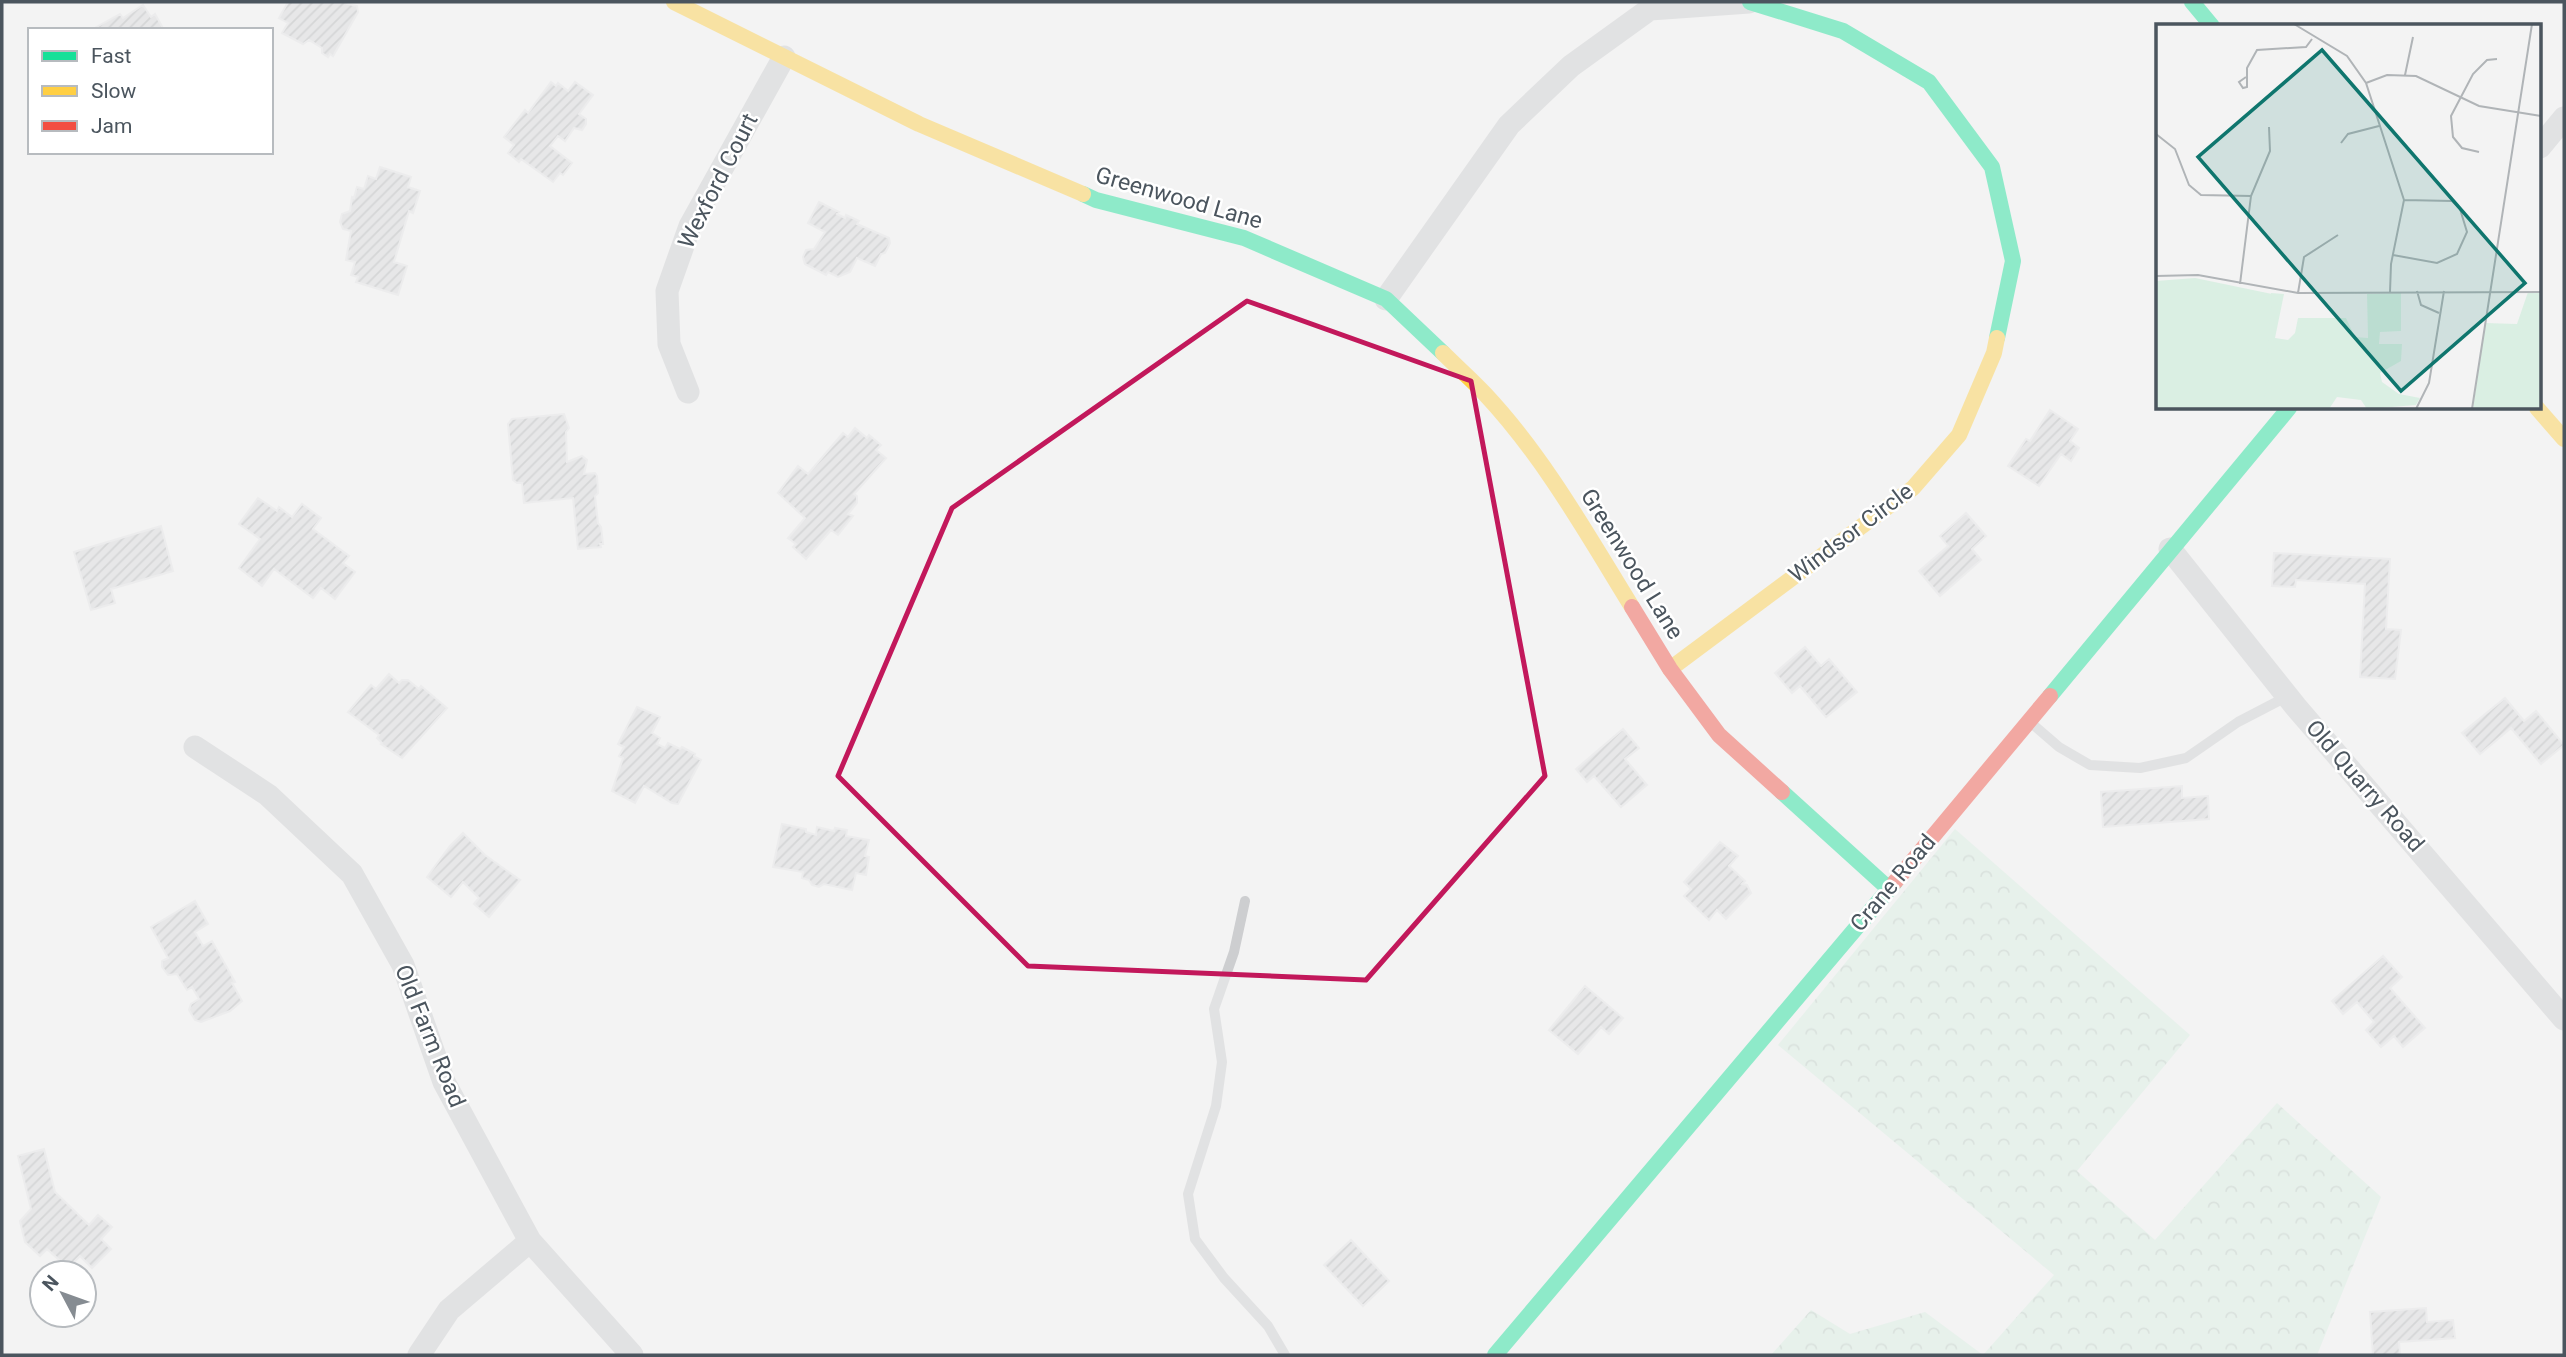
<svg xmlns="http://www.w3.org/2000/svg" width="2566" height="1357" font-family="Roboto,sans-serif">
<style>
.forest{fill:url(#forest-crowns)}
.building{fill:url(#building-hatch);stroke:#e5e5e6;stroke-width:2}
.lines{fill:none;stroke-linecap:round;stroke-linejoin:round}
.lane{stroke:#cdced0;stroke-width:10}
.street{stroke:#cdced0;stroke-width:23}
.fast{stroke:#16e098;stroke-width:16}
.slow{stroke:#ffcf43;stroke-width:16}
.jam{stroke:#f24e42;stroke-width:16}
.marked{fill:none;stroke:#c2185b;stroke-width:5;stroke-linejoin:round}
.labels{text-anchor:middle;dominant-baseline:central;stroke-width:5;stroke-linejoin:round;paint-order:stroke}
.street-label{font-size:23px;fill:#4b555e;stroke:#fff}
.inset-road{fill:none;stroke:#b0b4b7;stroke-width:2}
.view{fill:#0f766e;fill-opacity:0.15;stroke:#0f766e;stroke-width:3.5}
.inset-edge{fill:none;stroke:#4b555e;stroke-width:3.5}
</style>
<defs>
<pattern id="forest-crowns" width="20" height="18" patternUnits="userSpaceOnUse" patternTransform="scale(1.75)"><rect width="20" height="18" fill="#daefe3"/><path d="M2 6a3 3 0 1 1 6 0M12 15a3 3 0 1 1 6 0" fill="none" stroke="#bdcfc5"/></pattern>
<pattern id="building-hatch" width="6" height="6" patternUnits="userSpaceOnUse" patternTransform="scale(1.75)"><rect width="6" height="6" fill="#d9dadc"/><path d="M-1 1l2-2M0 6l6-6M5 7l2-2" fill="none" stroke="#b2b4b6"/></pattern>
</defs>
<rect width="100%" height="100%" fill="#f3f3f3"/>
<path class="forest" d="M1955,829l235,206 -113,136 78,69 122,-137 104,94 -64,158h-334l71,-80 -276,-230z
M1811,1310l39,24 75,-22 58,43h-212z"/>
<path class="building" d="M288,2h62l-2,2 9,2 1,6 -25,44 -3,-2 -2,3 -6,-4v-5l-13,-8 -6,4 -21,-11 6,-10 -9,-5z
M143,5l8,12 4,-3 9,16 -71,-1 27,-15 3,4z
M551,82l5,4 2,-3 10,8 7,-9 18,13 -14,19 7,5v5l-4,6 -8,-2 -9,13 -7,-5 -8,10 22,17 -9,12 -3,-2 -7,9 -32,-23 -2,3 -11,-9 6,-8 -10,-8 21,-27 3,3z
M380,167l31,10 -3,10 12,4 -7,22 -4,-2 -15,51 13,4 -9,29 -42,-13 2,-5 -7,-2 4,-13 -9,-2 5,-29 -8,-2 -3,-7 2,-8 8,-3 2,-14 2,1 3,-11 7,2 4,-13 8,3z
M819,202l20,10 -2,2 8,4 1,-3 13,6 -2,3 32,14 1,5 -5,10 -4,1 -6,12 -18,-8 -7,14 -12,5 -10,-5 -2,3 -21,-11 -2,-7 3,-7 8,-1 11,-17 -17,-9z
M2050,410l28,19 -8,12 9,7 -8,13 -10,-7 -22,32 -31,-20 18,-27 4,2z
M564,414l5,14 -3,4 1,30 15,-6 5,4 -3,14 11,-1 2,3 1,17 -3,3 3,27 3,4 2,17h-3l1,3 -23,2 -5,-51 -49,5 -2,-20h-5l-4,-3 -5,-56 4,-5z
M855,428l12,10 2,-3 12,10 -5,5 10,8 -32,36 3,2v7l-9,11 5,2 -15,19 -7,-5 -25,29 -13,-12 3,-3 -8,-6 17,-20 -27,-25 20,-27 10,8 35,-41 5,4z
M258,498l19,13 2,-4 13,10 10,-13 19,14 -8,11 36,27 -6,7 12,9 -20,27 -14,-11 -8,10 -39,-29 -12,17 -23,-18 21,-29 -21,-15z
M1966,513l20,23 -14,13 9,11 -41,36 -21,-25 29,-25 -8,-10z
M161,526l12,45 -62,18 4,14 -24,7 -17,-58z
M2274,553l116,6 -4,70 15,1 -6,49 -35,-2 5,-93 -69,-4 -1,7 -23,-1z
M1805,647l16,19 8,-7 28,33 -31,25 -26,-31 -8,7 -17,-20z
M389,674l10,9 3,-3h6l11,9 2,-3 26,22 -45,50 -21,-14 1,-1 -5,-5 2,-3 -31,-23 23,-27 5,4z
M2505,698l19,23 12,-10 28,34 -23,19 -30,-36 -31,26 -18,-21z
M637,707l23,10 -8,16 8,5 -3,6 8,4 3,-5 12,6 2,-2 13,7 -1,2 7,4 -23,44 -6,-1 -28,-17 -9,17 -23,-12 11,-33 -4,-2 5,-9 -6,-3z
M1623,729l16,19 -14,11 22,26 -26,22 -27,-31 -7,6 -11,-13z
M2182,786v12l26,-2 1,23 -106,8 -2,-35z
M782,824l24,5v3l10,3 1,-8 17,4 1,-3 12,2 -1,6 23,4 -4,16 4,1 -3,18 -10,-2 -4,17 -28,-6 -5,3 -7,-2 -3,-5 -7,-2 1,-6 -30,-5z
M463,833l22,22 35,25 -31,37 -15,-13 5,-6 -16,-16 -12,15 -24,-20 23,-31z
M1720,842l18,14 -9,10 16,15 -3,3 5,1 4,8 -25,26 -9,-9 -8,10 -25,-24 7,-7 -7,-7z
M195,901l13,23 -13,8 8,14 9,-5 23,41 -3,1 10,18 -12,10 -29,11 -6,-2 -6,-10 2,-6 8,-5 -7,-12 -5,3 -10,-16 -9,1 -6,-8v-6l6,-3 -17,-31z
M2383,956l19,21 -12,11 35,40 -22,19 -9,-11 -13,11 -15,-17 8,-8 -17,-20 -14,12 -11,-13z
M1585,986l38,32 -14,16 -8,-7 -23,27 -29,-24z
M44,1149l11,43 34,33 9,-10 14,12 -11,12 10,10 -19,19 -12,-12 -12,12 -21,-19 -7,7 -15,-14 -5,-21 11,-12 -13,-53z
M1351,1240l38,41 -26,25 -39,-41z
M2426,1308l1,14 26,-2 2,18 -56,4 1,13h-27l-3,-43z"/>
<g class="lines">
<path class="lane" d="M2030,722l29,25 31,18 50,3 46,-10 52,-36 50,-26
M1245,901l-11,51 -20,57 8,53 -6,44 -28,88 7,45 29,39 44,48 17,29"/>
<path class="street" d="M2540,147l24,-29
M1386,299l123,-174 62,-59 79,-57 99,-7
M688,392l-19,-48 -2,-53 23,-65 94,-169
M2170,549l126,158 268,312
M195,747l73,48 84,79 51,91 41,117 86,159 102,114
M419,1355l30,-45 81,-69"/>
<path class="fast" d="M1750,2l93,29 86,51 63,85 21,94 -16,77
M2192,2l20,24
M1083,194l13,6 148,38 142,61 57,54
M2050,696l239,-288
M1782,792l107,97
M1495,1355l400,-473"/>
<path class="slow" d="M674,2l245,122 164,70
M1443,353c14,14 29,27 42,41 59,63 102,140 147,213
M2537,408l27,31
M1670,669l243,-181 46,-53 35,-82 3,-15"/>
<path class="jam" d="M1632,607l38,62 49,66 63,57
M1895,882l155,-186"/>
</g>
<path d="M0 0H2566V1357H0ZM1247,301l224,80 74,395 -179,204 -338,-14 -190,-190 114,-268z" fill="#f3f3f3" fill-opacity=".55" fill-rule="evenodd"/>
<path class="marked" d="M1247,301l224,80 74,395 -179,204 -338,-14 -190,-190 114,-268z"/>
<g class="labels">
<g class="street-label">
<text transform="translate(718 181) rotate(-63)">Wexford Court</text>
<text transform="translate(1179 198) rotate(16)">Greenwood Lane</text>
<text transform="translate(1851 533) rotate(-37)">Windsor Circle</text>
<text transform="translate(1632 564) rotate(58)">Greenwood Lane</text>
<text transform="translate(2365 786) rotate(49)">Old Quarry Road</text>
<text transform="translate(1893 883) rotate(-50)">Crane Road</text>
<text transform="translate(430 1036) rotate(68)">Old Farm Road</text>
</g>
</g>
<g transform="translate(2156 24)">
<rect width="385" height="385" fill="#f3f3f3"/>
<path d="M115,269l13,1 -9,44 13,2 7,-7 3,-15h48l9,19 13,1 -1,-44 34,-1v38l-21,1 -1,12h23l-1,17 -21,12 2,9 17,12 21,4 -4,7 -49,4 -6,-9 -24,-3 -8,12h-70z" fill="#daefe3"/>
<path d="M39,254l77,16 -8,115h-108v-128zM372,268h13v117h-68l12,-86 32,1z" fill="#daefe3"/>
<path class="inset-road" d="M138,0l53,32 19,27 38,117 -13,64 -1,28M249,51l8,-38M90,53l-7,5 4,6 4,-1v-19l10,-18 49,-3 6,-8M210,59l21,-8 29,1 63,30 62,10M0,110l19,15 14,36 12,10 50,1M185,119l7,-9 31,-8M323,128l-17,-4 -9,-11 -2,-21 22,-42 14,-14 10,-1M237,231l44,8 20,-9 10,-22 -7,-23 -8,-8 -48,-1M0,252l42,-1 100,18 243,-1M84,260l11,-88 19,-45 -1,-24M261,267l4,14 18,8M142,269l6,-36 34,-22M260,385l13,-26 15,-92M316,385l60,-385"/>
<path class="view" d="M166,26l203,233 -124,108 -203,-234z"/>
<rect width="385" height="385" class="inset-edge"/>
</g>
<rect width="2566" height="1357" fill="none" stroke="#4b555e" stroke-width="7"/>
<rect x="28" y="28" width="245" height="126" fill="#ffffff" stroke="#b7bbbf" stroke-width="2"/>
<rect x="42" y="51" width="35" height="10" fill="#16e098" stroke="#b7bbbf" stroke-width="2"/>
<text x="91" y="63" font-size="21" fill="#4b555e">Fast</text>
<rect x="42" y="86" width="35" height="10" fill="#ffcf43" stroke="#b7bbbf" stroke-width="2"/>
<text x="91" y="98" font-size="21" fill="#4b555e">Slow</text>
<rect x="42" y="121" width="35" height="10" fill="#f24e42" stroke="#b7bbbf" stroke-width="2"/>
<text x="91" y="133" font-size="21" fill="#4b555e">Jam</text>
<g transform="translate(63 1294) rotate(311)"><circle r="33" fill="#ffffff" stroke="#b7bbbf" stroke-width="2"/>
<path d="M0-5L12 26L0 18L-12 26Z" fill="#868c92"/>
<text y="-10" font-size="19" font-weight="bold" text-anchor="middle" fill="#4b555e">N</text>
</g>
</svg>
